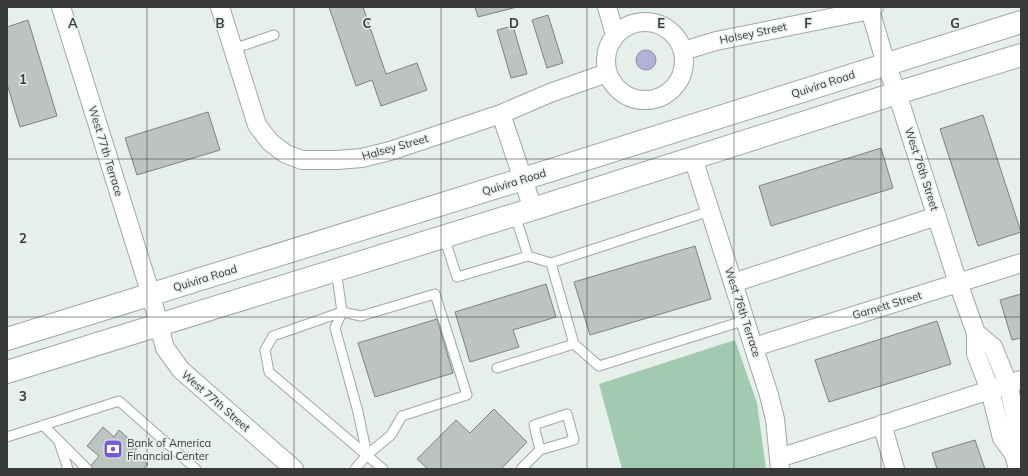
<svg xmlns="http://www.w3.org/2000/svg" width="1028" height="476" font-family="Mulish,sans-serif">
<style>
.forest{fill:#a1cab1}
.water{fill:#b3b1d9;stroke:#8e8da9}
.building{fill:#bdc4bf;stroke:#7c837f}
.lines{fill:none;stroke-linecap:round;stroke-linejoin:round}
.service-casing{stroke:#a0a8a3;stroke-width:11}
.minor-casing{stroke:#a0a8a3;stroke-width:20}
.primary-casing{stroke:#a0a8a3;stroke-width:24}
.service{stroke:#fff;stroke-width:9}
.minor{stroke:#fff;stroke-width:18}
.primary{stroke:#fff;stroke-width:22}
.grid{fill:none;stroke:#373a38;stroke-width:1;stroke-opacity:0.55}
.labels{text-anchor:middle;dominant-baseline:central;stroke-width:3;stroke-linejoin:round;paint-order:stroke}
.street-label{font-size:11px;fill:#373a38;stroke:#e7efea}
.poi-label{font-size:11px;fill:#373a38;stroke:#e7efea;text-anchor:start}
.grid-label{font-size:13px;text-anchor:middle;font-weight:bold;fill:#373a38;stroke:#e7efea;stroke-width:3;stroke-linejoin:round;paint-order:stroke}
</style>
<rect width="100%" height="100%" fill="#e7efea"/>
<path class="forest" d="M735,340l22,63 9,66h-144l-23,-85z"/>
<path class="water" d="M636 60a10 10 0 1 1 20 0a10 10 0 1 1-20 0Z"/>
<path class="building" d="M329,7h34l23,67 31,-11 10,27 -46,16 -9,-26 -16,6z
M475,7h42l-39,10z
M548,15l15,48 -16,5 -15,-48z
M28,20l29,96 -37,11 -13,-43v-57z
M513,26l14,48 -16,4 -14,-48z
M208,112l12,38 -83,25 -12,-37z
M983,115l38,117 -43,14 -38,-117z
M881,148l12,40 -122,38 -12,-40z
M695,246l16,53 -121,36 -16,-53z
M546,284l10,33 -43,13 6,17 -49,15 -15,-50z
M1021,294v44l-9,2 -12,-40z
M437,319l16,54 -78,24 -17,-54z
M937,321l14,43 -122,38 -14,-42z
M494,409l33,33 -26,27h-73l-11,-10 39,-39 14,13z
M103,427l11,10 5,-7 19,17 -4,5 14,12 -5,5h-55l11,-13 -12,-10z
M975,440l10,29h-48l-5,-16z"/>
<g class="lines">
<defs>
<path id="service" d="M233,49l41,-14
M515,215l13,41
M444,237l13,40 71,-21 23,7 159,-52
M551,263l23,81 25,22 147,-46
M333,271l5,12 4,29 19,4 74,-22 32,101 -65,21 -11,19 -24,20 -12,14
M342,312l-69,24 -8,14 4,22 114,97
M342,312l-7,16 23,84 9,43
M497,368l77,-24
M43,425l44,44
M7,437l112,-36 77,68
M59,442l9,27
M521,469l19,-19 34,-10 -7,-26 -33,11 6,25"/>
<path id="minor" d="M61,7l90,288 14,53 16,22 113,99
M220,7l37,118 13,17 16,12 16,6h35l25,-2 28,-7 111,-37 49,-21 57,-20
M607,7l8,28
M870,10l16,54 11,29 61,190 18,50v21l14,36 12,48 12,16 4,15
M606 61a39 39 0 1 1 78 0a39 39 0 1 1-78 0Z
M683,51l33,-10 154,-31 4,-3
M501,114l32,95
M693,158l76,237 6,24 5,50
M733,283l204,-67
M976,333l17,14 15,37 11,49 -5,21
M754,347l204,-64 63,-20
M882,424l13,45
M779,458l242,-78"/>
<path id="primary" d="M7,339l516,-160 498,-157
M7,372l526,-163 364,-116 124,-38"/>
</defs>
<use href="#service" class="service-casing"/>
<use href="#minor" class="minor-casing"/>
<use href="#primary" class="primary-casing"/>
<use href="#service" class="service"/>
<use href="#minor" class="minor"/>
<use href="#primary" class="primary"/>
</g>
<path class="grid" d="M147,7v462M294,7v462M441,7v462M587,7v462M734,7v462M881,7v462M7,159h1014M7,317h1014"/>
<defs>
<symbol id="bank-square" viewBox="-11 -11 22 22"><rect x="-9" y="-9" width="18" height="18" rx="4" fill="#735dd7" stroke="#e7efea"/><path d="M-6-4H6V4H-6ZM0-2.3a2.3 2.3 0 1 0 0 4.6a2.3 2.3 0 1 0 0-4.6Z" fill="#fff"/></symbol>
</defs>
<g fill-rule="evenodd">
<use href="#bank-square" x="102" y="438" width="22" height="22"/>
</g>
<g class="labels">
<g class="street-label">
<text transform="translate(753 33) rotate(-12)">Halsey Street</text>
<text transform="translate(823 84) rotate(-18)">Quivira Road</text>
<text transform="translate(395 147) rotate(-16)">Halsey Street</text>
<text transform="translate(106 151) rotate(73)">West 77th Terrace</text>
<text transform="translate(922 169) rotate(72)">West 76th Street</text>
<text transform="translate(514 182) rotate(-17)">Quivira Road</text>
<text transform="translate(205 278) rotate(-17)">Quivira Road</text>
<text transform="translate(887 305) rotate(-17)">Garnett Street</text>
<text transform="translate(743 312) rotate(72)">West 76th Terrace</text>
<text transform="translate(216 401) rotate(41)">West 77th Street</text>
</g>
<g class="poi-label">
<text x="127" y="443">Bank of America<tspan x="127" dy="13">Financial Center</tspan></text>
</g>
</g>
<g class="grid-label">
<text x="73" y="28">A</text>
<text x="220" y="28">B</text>
<text x="367" y="28">C</text>
<text x="514" y="28">D</text>
<text x="661" y="28">E</text>
<text x="808" y="28">F</text>
<text x="955" y="28">G</text>
<text x="23" y="84">1</text>
<text x="23" y="243">2</text>
<text x="23" y="401">3</text>
</g>
<rect width="1028" height="476" fill="none" stroke="#373a38" stroke-width="16"/>
</svg>
